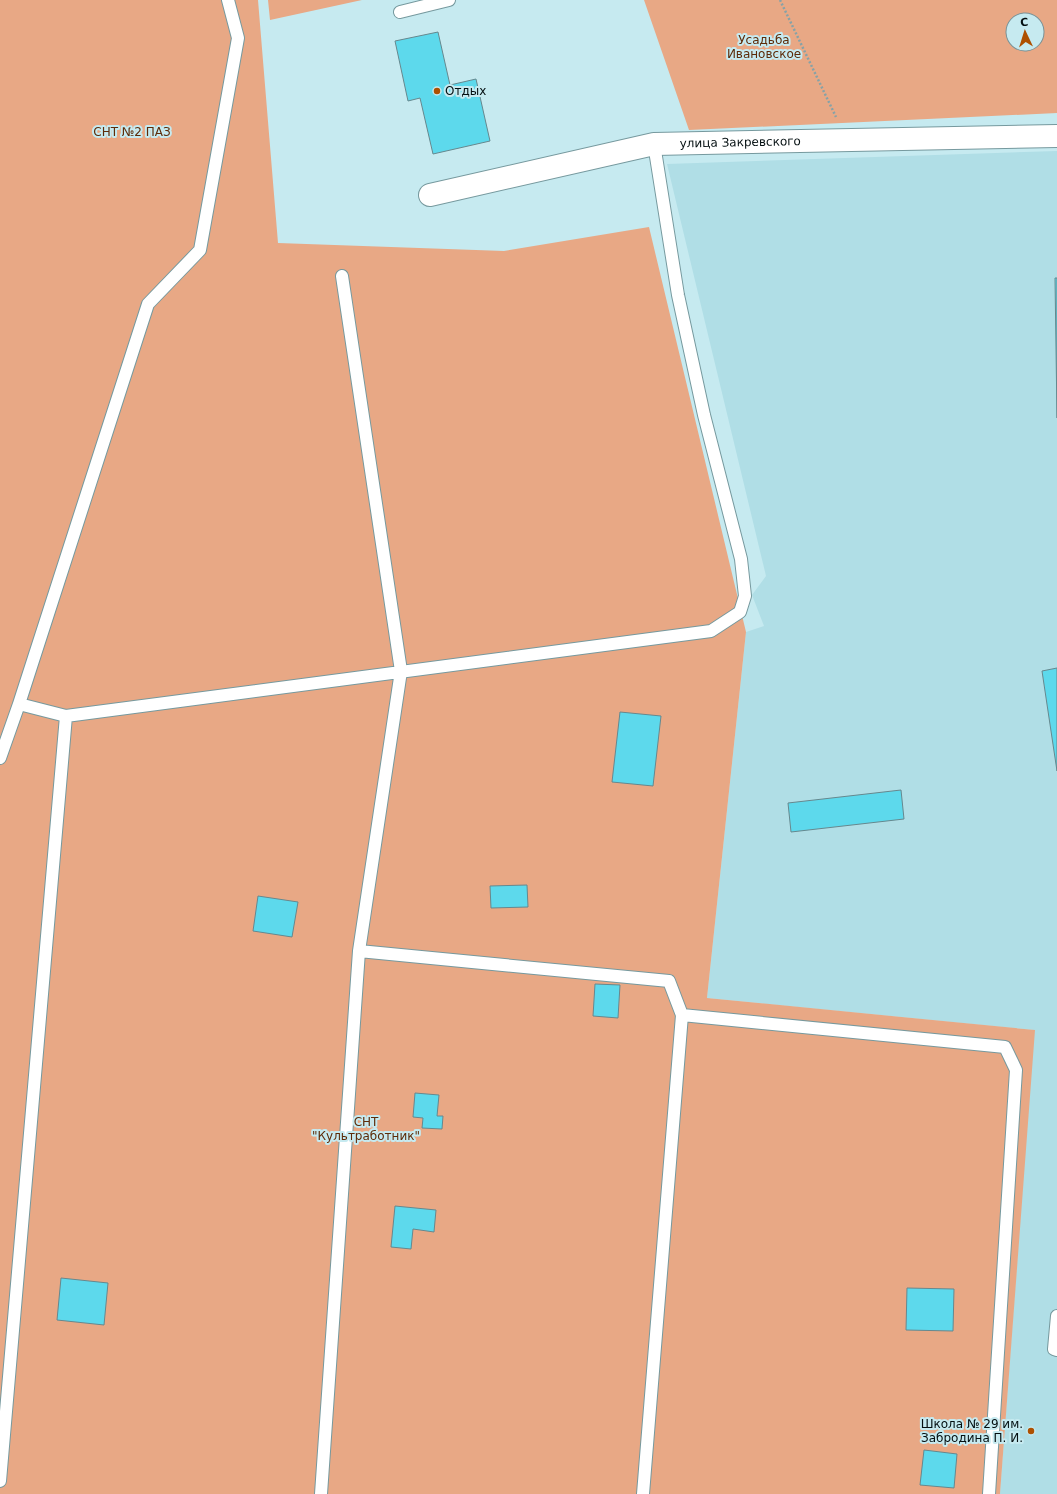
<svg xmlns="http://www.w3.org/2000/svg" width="1057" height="1494" font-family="'DejaVu Sans',sans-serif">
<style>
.built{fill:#b0dee6}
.green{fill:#e8a885;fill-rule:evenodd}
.building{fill:#5dd9ec;stroke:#66888e}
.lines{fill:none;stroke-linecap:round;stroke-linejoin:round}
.service-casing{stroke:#76999e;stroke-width:14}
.minor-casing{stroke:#76999e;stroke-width:24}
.path{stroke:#86a2a7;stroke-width:2.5;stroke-dasharray:2 2;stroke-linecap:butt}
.service{stroke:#fff;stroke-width:12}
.minor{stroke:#fff;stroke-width:22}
.poi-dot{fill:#ae5000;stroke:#c6eaf0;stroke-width:1.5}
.labels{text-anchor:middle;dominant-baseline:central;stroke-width:4;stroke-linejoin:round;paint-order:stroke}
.park-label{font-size:12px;fill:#5d2b08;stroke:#c6eaf0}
.poi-label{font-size:12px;fill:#040f11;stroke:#c6eaf0;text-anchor:start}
.street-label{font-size:12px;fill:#040f11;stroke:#c6eaf0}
</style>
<rect width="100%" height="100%" fill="#c6eaf0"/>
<path class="built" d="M1057,151v1343h-57l34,-464 -327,-32 39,-366 18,-6 -12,-31 14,-19 -99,-412z"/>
<path class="green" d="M0,0h258l20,243 226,8 145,-24 97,405 -39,366 328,32 -35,464h-1000z
M268,0h94l-92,20z
M644,0h413v113l-368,17zM1013,20h24v24h-24z"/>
<path class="building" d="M438,32l12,53 26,-6 14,62 -57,13 -13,-56 -12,3 -13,-60z
M1055,278h2v140z
M1057,668v103l-15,-100z
M620,712l41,4 -8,70 -41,-4z
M901,790l3,29 -113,13 -3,-29z
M527,885l1,22 -37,1 -1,-22z
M258,896l40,6 -6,35 -39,-6z
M595,984l25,1 -2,33 -25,-2z
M415,1093l24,2 -2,21h6l-1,13 -20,-1 1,-10 -10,-1z
M395,1206l41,4 -2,22 -21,-3 -2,20 -20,-2z
M61,1278l47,5 -4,42 -47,-5z
M907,1288l47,1 -1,42 -47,-1z
M924,1450l33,4 -3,34 -34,-3z"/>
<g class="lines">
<defs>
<path id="service" d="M400,12l49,-12
M19,704l129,-400 52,-54 38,-212 -10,-38
M0,758l19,-54 47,12 645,-85 29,-19 5,-16 -4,-37 -37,-144 -26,-120 -24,-151
M359,951l310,30 13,34 -39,479
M682,1015l323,32 11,23 -27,424
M1057,1316l-3,33 3,1
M0,1481l66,-765
M321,1494l38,-543 42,-280 -59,-395"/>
<g id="minor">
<path id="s1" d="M430,195l224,-51 403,-8"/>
</g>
</defs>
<use href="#service" class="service-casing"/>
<use href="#minor" class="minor-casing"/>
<path class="path" d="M780,0l56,117"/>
<use href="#service" class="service"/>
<use href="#minor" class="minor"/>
</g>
<g class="poi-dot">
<circle cx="437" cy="91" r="4"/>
<circle cx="1031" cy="1431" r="4"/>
</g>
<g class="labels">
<g class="park-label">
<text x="764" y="40">Усадьба<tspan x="764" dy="14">Ивановское</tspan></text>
<text x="132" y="132">СНТ №2 ПАЗ</text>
<text x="366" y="1122">СНТ<tspan x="366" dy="14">"Культработник"</tspan></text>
</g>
<g class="poi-label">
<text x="445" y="91">Отдых</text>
<text x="1023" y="1424" text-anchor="end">Школа № 29 им.<tspan x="1023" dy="14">Забродина П. И.</tspan></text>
</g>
<g class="street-label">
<text stroke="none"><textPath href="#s1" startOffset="316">улица Закревского</textPath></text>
</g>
</g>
<g transform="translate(1025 32) rotate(356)"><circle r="19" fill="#c6eaf0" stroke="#789297"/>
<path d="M0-3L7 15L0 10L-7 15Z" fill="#ae5000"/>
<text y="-6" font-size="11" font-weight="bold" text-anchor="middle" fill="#040f11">С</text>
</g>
</svg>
